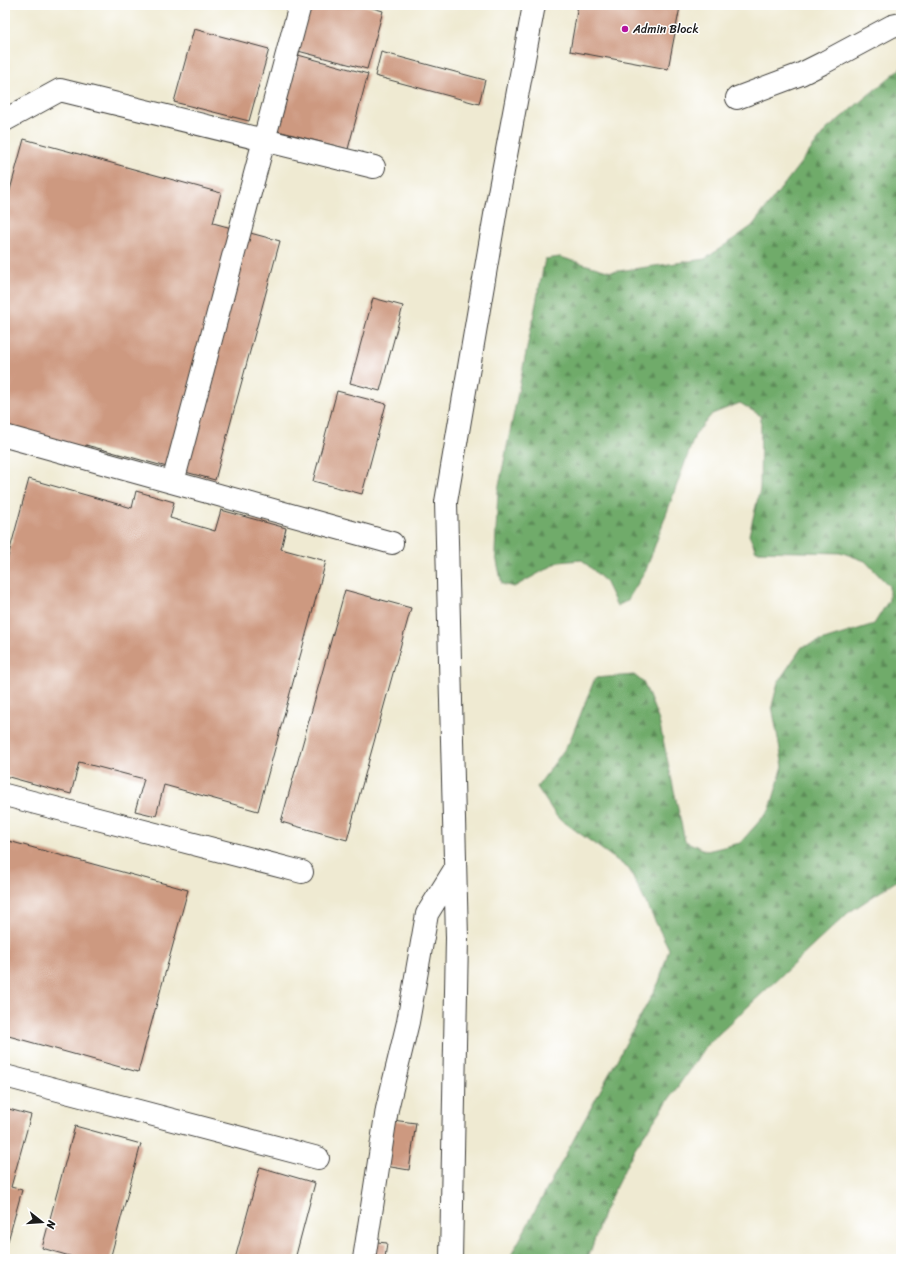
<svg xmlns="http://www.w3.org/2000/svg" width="906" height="1264" font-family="Sriracha,sans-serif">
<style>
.forest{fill:url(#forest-firs);stroke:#466444}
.building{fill:#cd9980}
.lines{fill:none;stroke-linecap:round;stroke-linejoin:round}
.minor-casing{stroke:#3c3b37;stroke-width:24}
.minor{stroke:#fff;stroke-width:22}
.poi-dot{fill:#b5179e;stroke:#fff;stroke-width:1.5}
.labels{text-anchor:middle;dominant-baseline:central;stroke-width:3;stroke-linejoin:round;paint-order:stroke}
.poi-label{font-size:12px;fill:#1c1c1c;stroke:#fff;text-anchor:start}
</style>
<defs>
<pattern id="forest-firs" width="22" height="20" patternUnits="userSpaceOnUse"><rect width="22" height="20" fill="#70ab6b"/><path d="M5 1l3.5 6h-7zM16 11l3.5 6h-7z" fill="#5b8a57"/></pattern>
</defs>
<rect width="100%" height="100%" fill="#fff"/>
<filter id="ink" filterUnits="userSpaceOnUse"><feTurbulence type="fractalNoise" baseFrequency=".025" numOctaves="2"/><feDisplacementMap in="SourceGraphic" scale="8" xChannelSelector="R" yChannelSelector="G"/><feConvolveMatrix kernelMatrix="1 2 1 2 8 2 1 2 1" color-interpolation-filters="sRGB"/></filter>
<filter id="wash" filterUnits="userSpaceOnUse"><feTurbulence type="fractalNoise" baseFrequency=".012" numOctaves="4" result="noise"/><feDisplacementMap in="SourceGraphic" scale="16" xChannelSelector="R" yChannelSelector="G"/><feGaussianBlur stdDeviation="0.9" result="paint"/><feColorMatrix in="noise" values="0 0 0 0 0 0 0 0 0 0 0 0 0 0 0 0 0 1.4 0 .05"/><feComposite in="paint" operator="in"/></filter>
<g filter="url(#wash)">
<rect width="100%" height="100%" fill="#efead2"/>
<path class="forest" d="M901,68v810l-53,35 -142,133 -71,102 -31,63 -16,48h-79l150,-277 10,-33 -40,-80 -72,-52 -20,-30 32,-44 26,-65 39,-3 10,8 15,38 26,120 22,10 33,-8 30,-34 13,-43 -11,-60 6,-24 24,-35 72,-23 15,-24v-14l-24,-25 -22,-8 -87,-2 -7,-16 11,-46 1,-73 -21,-13 -28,11 -17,21 -49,135 -19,31 -10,5 -12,-25 -23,-21 -23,2 -45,25 -12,-3 -7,-32 3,-61 47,-232 15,-2 51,15 94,-13 47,-33 74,-96z"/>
<g id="blocks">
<path class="building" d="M310,5h52l21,6 -16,58 -69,-18z
M578,5h94l8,2 -12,62 -98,-18z
M194,29l75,20 -20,72 -75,-19z
M381,52l104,28 -6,24 -104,-28z
M298,55l70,19 -20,75 -70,-18z
M24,139l197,54 -8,30 67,18 -65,239 -129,-35 -3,9 -78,-21v-225z
M373,298l30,8 -23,85 -30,-8z
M337,391l49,13 -24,90 -49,-13z
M29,479l103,29 4,-17 38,11 -4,16 45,13 6,-21 65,18 -5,21 45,12 -68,250 -94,-26 -8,31 -21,-5 9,-32 -65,-17 -8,32 -66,-18v-208z
M345,590l66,18 -64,232 -66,-18z
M5,840l183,50 -50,182 -133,-37z
M5,1108l26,7 -20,72 11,3 -14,51 -3,-1z
M392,1120l24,3 -7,47 -24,-4z
M75,1126l66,18 -31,115h-30l-38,-11z
M260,1167l55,16 -20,76h-60z
M368,1241l19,2 -2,15 -19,-2z"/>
</g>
</g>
<g filter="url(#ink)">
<use href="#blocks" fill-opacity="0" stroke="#3c3b37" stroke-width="1"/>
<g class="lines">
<defs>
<path id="minor" d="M737,98l64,-24 22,-11 69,-37 9,-2
M5,120l55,-30 314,77
M5,436l387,107
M173,482l127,-477
M5,795l297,77
M5,1076l313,82
M364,1259l23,-150 21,-87 19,-108 28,-45
M451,1259l6,-321 -11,-436 50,-293 38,-204"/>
</defs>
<use href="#minor" class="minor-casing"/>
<use href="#minor" class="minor"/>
</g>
</g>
<circle class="poi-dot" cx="625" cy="29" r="4"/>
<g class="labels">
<g class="poi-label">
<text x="633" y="29">Admin Block</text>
</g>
</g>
<rect width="906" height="1264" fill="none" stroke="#fff" stroke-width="20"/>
<g transform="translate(42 1222) rotate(107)" stroke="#ffffff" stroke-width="3" paint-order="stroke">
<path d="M0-3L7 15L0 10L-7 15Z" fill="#1c1c1c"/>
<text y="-6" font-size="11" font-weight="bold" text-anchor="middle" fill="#1c1c1c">N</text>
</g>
</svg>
